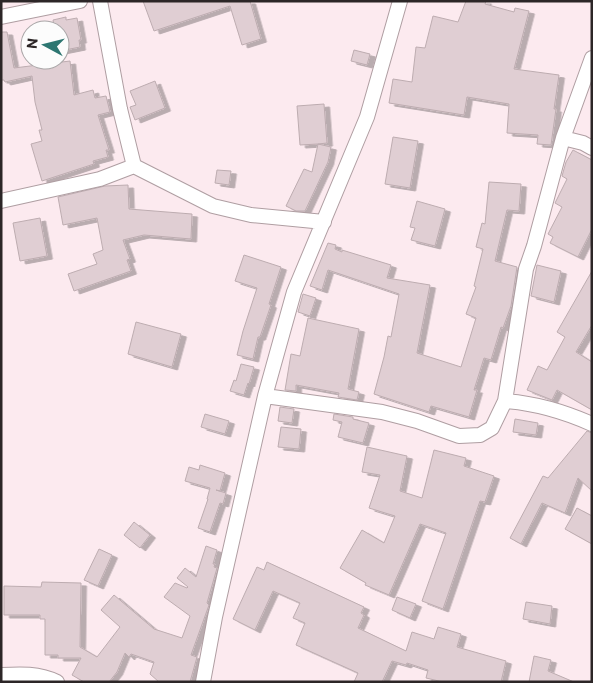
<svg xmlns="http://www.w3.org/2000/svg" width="593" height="683" font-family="Commissioner,sans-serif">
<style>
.building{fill:#e0ced3;stroke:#bdacb0;filter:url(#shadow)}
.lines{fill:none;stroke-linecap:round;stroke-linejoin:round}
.street-casing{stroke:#af9ea2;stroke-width:16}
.street{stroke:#fff;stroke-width:14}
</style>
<defs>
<filter id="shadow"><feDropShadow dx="5.5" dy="3" stdDeviation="0" flood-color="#0004"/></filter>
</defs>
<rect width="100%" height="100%" fill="#fceaef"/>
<path class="building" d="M143,1h107l11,38 -19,6 -12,-39 -76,25z
M466,1h20l-1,3 29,8 1,-4 14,3 -15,58 45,6 -5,34h2l-5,36 -14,-1 1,-9 -31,-2 2,-29 -42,-7 -3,18 -75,-12 4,-24 19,3 4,-35 9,1 8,-32 25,6z
M66,17v3l11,-2 4,22h-2l1,7 -20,4v-21h-5l-2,-10z
M1,32h6l7,36 56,-7 4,34 19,-5 2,8 11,-2 4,16 -12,3 11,35h-3l2,7 -15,4 1,3 -52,17 -11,-37 11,-3 -3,-11h3l-7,-28 -3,-26 -27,6 -1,-2h-3z
M354,50l16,4 -3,11 -16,-4z
M155,81l10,27 -30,12 -5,-13 6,-2 -6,-14z
M324,104l3,39 -9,1 13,3 -3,15 -23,49h-9l-10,-5 18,-37 8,3 6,-28 -18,1 -3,-39z
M393,137l25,4 -8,47 -25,-4z
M573,150l19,10v69l-14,28 -28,-14 3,-6 -5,-3 14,-27 -7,-4 12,-24 -5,-3 4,-14z
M217,170l14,1 -2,14 -14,-2z
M489,182l32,2 -2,27 -12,-1 -12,51 22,6 -6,39 -8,22 -2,-1 -10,33 -7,-2 -10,32h3l-8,27 -38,-11 -2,6 -55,-18 10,-37 4,-21 3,1 8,-43 -71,-24 -6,20 -12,-4 18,-43 8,2 -1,4 7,3v-2l49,15 -4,13 43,7 -13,68 44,14 15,-49 -10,-4 10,-27 -2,-1 9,-37 -7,-2 6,-24 3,1z
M128,185l1,24 63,5 -1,25 -47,-4 -21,5 7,19 -3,1 4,11 -57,20 -6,-17 29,-10 -4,-10 10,-4 -6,-32 -34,7 -5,-28 47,-11z
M417,201l28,8 -10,37 -24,-6 4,-12 -5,-1z
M40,218l7,38 -27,5 -7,-38z
M244,255l37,12 -12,37 2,1 -11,32h-2l-5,22 -16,-4 6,-24 14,-43 -22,-7z
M537,265l24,6 -7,31 -23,-6z
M592,271v54l-16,27 16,10v48l-35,-20 -5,10 -25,-10 11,-24 9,4 18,-33 -8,-5z
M303,294l13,4 -6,18 -12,-4z
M308,318l51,11 -11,60 11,3 -2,8 -19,-3 1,-4 -43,-8v6l-11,-1 6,-36 9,2z
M136,322l45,12 -9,33 -44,-13z
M241,364l13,3 -5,17 -1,-1 -4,12 -14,-4 4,-11 2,1z
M280,407l14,2 -2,14 -14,-2z
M205,414l24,7 -4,13 -24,-7z
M334,414l19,3v2l16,4 -6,20 -25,-6 4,-15 -9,-2z
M515,419l23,4 -2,12 -23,-3z
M281,427l20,2 -2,20 -21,-2z
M587,431l5,2v58l-14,-13 -13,35 -23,-10 -21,41 -11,-6 33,-62 5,2z
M367,447l40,9 -7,35 22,7 12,-48 32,8 -2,8 30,10 -9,26 -5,-1 -37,108 -21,-8 24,-68 -26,-9 -31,71 -24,-10 1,-2 -26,-15 22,-38 22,13 11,-27 -26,-8 11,-33 -18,-3z
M200,465l25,8 -5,18 -4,-1 10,3 -3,11 -3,-1 -10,29 -12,-4 10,-29h-1l3,-11 -25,-7 4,-14 10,3z
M577,508l15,8v28l-27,-15z
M134,522l16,13 -10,13 -16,-13z
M206,546l11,4 -4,14h2l-1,3 3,1 -10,35 2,2 -18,50 6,2 -7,25h-31l-9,-8 4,-12 -23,-8 -2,3 -4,-4 -8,19 -8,10h-25l-12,-7 9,-17h-23v-3h-13v-36h-5v-4h-36v-29l37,1 1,-5 39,1 -1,64 17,10 23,-30 -19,-17 13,-15 40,34 28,9 8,-22 -26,-19 11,-14 12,5 1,-1 -11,-9 8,-10 11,9z
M99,549l13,6 -14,31 -14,-6z
M267,562l97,45 -3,6 3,2 -6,13 48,23 6,-19 22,7 4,-12 23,7 -4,13 49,14 -5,21h-58l-17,-4 2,-8 -21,-7 -1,2 -14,-4 -10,21h-28l4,-9 -62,-28 9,-22 -12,-5 7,-15 -27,-12 -18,39 -22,-11 24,-52 7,3z
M397,597l19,7 -6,14 -18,-8z
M526,602l26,4 -2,18 -27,-5z
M534,656l17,4 -3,11 26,11h-45z"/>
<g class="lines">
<defs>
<path id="street" d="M100,1l20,108 14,57
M1,17l79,-16
M563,138l20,5 9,5
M1,201l99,-22 34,-13 79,40 38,9 73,7
M265,396l117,16 35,9 42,15 21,-1 12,-7 13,-27 21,-132 8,-23 29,-108 29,-80
M505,401c29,2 60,11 87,23
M1,675c19,-1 38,-2 56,7
M203,682l12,-65 50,-221 29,-104 73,-175 33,-116"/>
</defs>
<use href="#street" class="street-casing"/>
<use href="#street" class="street"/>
</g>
<rect width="593" height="683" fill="none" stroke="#2c2627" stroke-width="5"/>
<g transform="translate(45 45) rotate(277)"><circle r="24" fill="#fcfcfc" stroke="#a9a6a7"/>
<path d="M0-4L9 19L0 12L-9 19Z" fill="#2d7671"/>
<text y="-8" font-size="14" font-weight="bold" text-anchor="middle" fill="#2c2627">N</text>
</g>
</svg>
